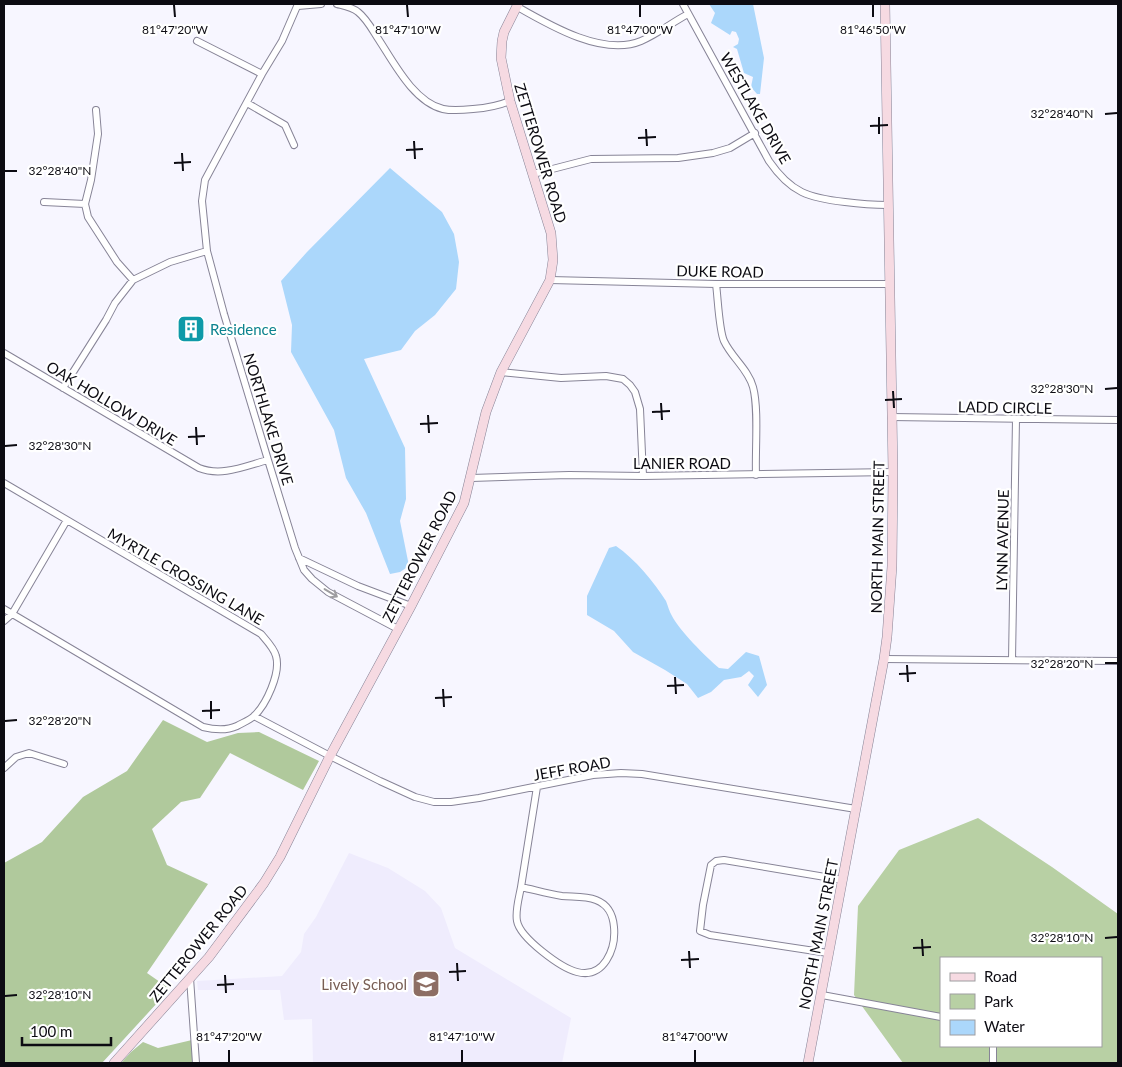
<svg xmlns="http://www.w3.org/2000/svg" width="1122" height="1067" font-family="Lato,sans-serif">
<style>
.built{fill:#efecfd}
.green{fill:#b8d0a4;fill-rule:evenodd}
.forest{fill:#b0c99c}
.water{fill:#abd7fb}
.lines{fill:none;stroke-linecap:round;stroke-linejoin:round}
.street-casing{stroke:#878497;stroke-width:8}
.secondary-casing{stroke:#878497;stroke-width:10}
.street{stroke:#fff;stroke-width:6}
.secondary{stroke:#f6dae2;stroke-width:9}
.oneway{stroke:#9e9da0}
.ticks{fill:none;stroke:#0c0b12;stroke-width:2}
.labels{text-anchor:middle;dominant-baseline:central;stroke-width:4.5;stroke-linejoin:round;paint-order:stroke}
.street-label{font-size:15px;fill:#0c0b12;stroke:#fff}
.culture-label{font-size:15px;fill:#0d838f;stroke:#fff;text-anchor:start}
.education-label{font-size:15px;fill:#785e54;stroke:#fff;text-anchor:end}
.ticks-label{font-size:12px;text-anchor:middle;fill:#0c0b12;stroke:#fff;stroke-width:4.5;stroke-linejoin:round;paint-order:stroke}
</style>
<rect width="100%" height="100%" fill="#f7f6ff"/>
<path class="built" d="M349,853l39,15 37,23 16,17 14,40 116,70 -9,45h-249l-1,-44 -28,1 -4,-30h-82l-1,-9 85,-5 19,-24 3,-18 12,-17z"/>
<path class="green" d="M978,818l74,49 66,47v149h-215l-49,-68 4,-89 41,-56zM941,958h160v88h-160z"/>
<path class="forest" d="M163,720l44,22 31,-9 21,-1 60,29 -16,29 -73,-37 -30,45 -19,4 -29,27 15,36 41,19 -61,89 23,16 -68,74h-98v-200l38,-21 41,-45 44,-26z
M192,1040l1,23h-72l10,-11 12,-10 15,6z"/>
<path class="water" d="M709,4h44l11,54 -4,36h-3l-6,-7 2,-10 -9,-4 -7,-24 -4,-2 5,-3 1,-5 -3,-7 -4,-1 -2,4 -19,-12 4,-10z
M390,168l52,44 12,22 5,28 -3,27 -21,26 -20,16 -14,19 -37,9 41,89 1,51 -6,22 9,45 -9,6 -10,2 -24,-61 -20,-35 -12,-48 -43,-78 1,-27 -11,-44 26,-29z
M616,546c19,13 38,36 50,55 2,5 3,10 6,15 7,14 34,41 47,52l9,1 18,-17 13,4 8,29 -9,12 -10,-12 6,-9 -5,-5 -8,6 -17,3 -13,12 -13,6 -11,-14 -22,-14 -32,-18 -19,-21 -27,-16v-19l22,-48z"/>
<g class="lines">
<defs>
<path id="street" d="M298,4l-16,37 -20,33 -57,106 -3,21 5,50 17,63 44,146 27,88 9,22 8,9 16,13 70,37
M337,4c8,2 15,3 21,8 9,7 15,19 21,28 15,23 35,62 64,69 9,2 21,1 30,0 14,-1 25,-3 37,-8
M683,4l86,157c22,32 40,37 76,41 15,2 29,3 43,3
M298,6l23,-2
M516,6c33,19 87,51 125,35 16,-7 32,-19 47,-27
M197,41l65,33
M247,103l38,22 9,20
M96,110l2,24 -7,46 -6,24 3,13 29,45 16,18
M533,174l58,-15 87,-1 35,-5 17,-5 25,-15
M44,202l41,2
M550,280l166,4h174
M716,284c2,15 3,46 8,57 8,17 24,28 29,46 6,22 2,63 3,88
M4,353l195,115c23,9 46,-2 69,-8
M501,372l60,6 45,-2 17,3 7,6 5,7 5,17 3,67
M63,388l43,-68 9,-17 18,-23 37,-18 37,-11
M891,417l227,3
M471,478l98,-3 74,1 250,-4
M4,483l257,151c5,6 13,14 15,22 5,17 -10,49 -22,60 -4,4 -12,7 -17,10 -11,5 -22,4 -34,1l-199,-118
M299,558l59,28 53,20
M4,621l8,-7 55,-94
M884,659l234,2
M1012,660l4,-241
M254,716l76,40 50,25 35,16 19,5h17l28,-4 114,-23 28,-2 21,1 214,35
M4,768l12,-11 13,-4 35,11
M521,887c14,3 27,7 41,9 11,1 24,0 34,4 13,5 17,15 18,27 2,22 -10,52 -37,45 -16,-4 -57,-34 -60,-51 -2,-10 2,-23 4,-34z
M521,887l16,-100
M828,953l-118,-18 -10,-4 3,-26 8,-40 5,-4 8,-1 119,20
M190,978l6,85
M822,995l119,22
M993,1046v17"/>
<path id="secondary" d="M114,1063l95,-106 55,-74 16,-26 50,-101 81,-150 53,-103 22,-91 15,-40 49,-92 3,-20 -2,-27 -41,-132 -9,-43 1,-17 2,-9 14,-28
M808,1063l76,-404 3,-22 5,-71 1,-94 -8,-468"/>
</defs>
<use href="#street" class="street-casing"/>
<use href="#secondary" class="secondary-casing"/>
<use href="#street" class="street"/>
<use href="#secondary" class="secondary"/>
</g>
<defs><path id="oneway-shaft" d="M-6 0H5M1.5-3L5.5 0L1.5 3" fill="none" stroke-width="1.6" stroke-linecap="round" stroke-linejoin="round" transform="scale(1.25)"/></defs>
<use class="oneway" href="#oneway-shaft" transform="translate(331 593) rotate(31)"/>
<path class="ticks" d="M174,5l1,12M407,5l1,12M640,5v12M873,5v12M1105,114l12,-1M879,117v17M870,126l18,-1M646,129l1,17M638,138l18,-1M414,141l1,18M406,150l17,-1M182,153l1,18M174,163l17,-1M5,171h12M1105,389l12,-1M893,391l1,17M885,400l17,-1M661,403l1,17M652,412l18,-1M428,415l1,18M420,424l18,-1M196,427l1,18M188,437l17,-1M5,446l12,-1M1105,663h12M907,665l1,17M899,674l17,-1M675,677l1,17M667,686l17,-1M443,689l1,18M435,698l17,-1M211,701v18M202,711l18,-1M5,721l12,-1M1105,938l12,-1M922,939l1,17M913,948l18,-1M689,951l1,17M681,960l18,-1M457,963l1,18M449,972l17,-1M225,975l1,18M217,985l17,-1M5,996l12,-1M229,1050v12M462,1050v12M695,1050v12"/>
<defs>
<symbol id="building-square" viewBox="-11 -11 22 22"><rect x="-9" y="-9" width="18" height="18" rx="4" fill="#0f9aa8" stroke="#fff"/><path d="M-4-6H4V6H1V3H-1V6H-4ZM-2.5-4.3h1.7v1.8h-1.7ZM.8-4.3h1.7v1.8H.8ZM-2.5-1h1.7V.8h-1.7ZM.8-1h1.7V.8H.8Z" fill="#fff"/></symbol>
<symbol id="school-square" viewBox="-11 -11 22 22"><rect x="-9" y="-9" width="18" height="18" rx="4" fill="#8d6e63" stroke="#fff"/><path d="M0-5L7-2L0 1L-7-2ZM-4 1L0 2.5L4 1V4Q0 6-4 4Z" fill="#fff"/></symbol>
</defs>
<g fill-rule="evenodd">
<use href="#building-square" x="175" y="313" width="32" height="32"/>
<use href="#school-square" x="410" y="968" width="32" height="32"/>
</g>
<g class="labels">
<g class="street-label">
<text transform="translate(756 108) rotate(60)">WESTLAKE DRIVE</text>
<text transform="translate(541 153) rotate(73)">ZETTEROWER ROAD</text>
<text transform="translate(720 271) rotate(1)">DUKE ROAD</text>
<text transform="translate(112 403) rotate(31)">OAK HOLLOW DRIVE</text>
<text transform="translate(1005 407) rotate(1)">LADD CIRCLE</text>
<text transform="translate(269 419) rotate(73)">NORTHLAKE DRIVE</text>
<text x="682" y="463">LANIER ROAD</text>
<text transform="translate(877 537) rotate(-89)">NORTH MAIN STREET</text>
<text transform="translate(1002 540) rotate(-89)">LYNN AVENUE</text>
<text transform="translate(419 556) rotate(-63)">ZETTEROWER ROAD</text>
<text transform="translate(186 576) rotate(30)">MYRTLE CROSSING LANE</text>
<text transform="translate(572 768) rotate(-10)">JEFF ROAD</text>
<text transform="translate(818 934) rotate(-79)">NORTH MAIN STREET</text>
<text transform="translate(198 943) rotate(-51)">ZETTEROWER ROAD</text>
</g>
<g class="culture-label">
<text x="210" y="329">Residence</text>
</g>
<g class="education-label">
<text x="407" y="984">Lively School</text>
</g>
</g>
<g class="ticks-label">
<text x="175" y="34">81°47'20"W</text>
<text x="408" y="34">81°47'10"W</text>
<text x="640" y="34">81°47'00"W</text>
<text x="873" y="34">81°46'50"W</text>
<text x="1062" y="118">32°28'40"N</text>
<text x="60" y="175">32°28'40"N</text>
<text x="1062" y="393">32°28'30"N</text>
<text x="60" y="450">32°28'30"N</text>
<text x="1062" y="668">32°28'20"N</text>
<text x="60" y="725">32°28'20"N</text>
<text x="1062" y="942">32°28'10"N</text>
<text x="60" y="999">32°28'10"N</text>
<text x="229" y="1041">81°47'20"W</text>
<text x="462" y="1041">81°47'10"W</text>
<text x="695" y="1041">81°47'00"W</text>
</g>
<rect width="1122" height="1067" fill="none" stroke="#0c0b12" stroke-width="10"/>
<rect x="940" y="957" width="162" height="90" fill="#ffffff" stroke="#9e9da0"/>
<rect x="950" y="973" width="25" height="8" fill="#f6dae2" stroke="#9e9da0"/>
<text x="984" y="982" font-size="15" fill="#0c0b12">Road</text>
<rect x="950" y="994" width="25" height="15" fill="#b8d0a4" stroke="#9e9da0"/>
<text x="984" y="1007" font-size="15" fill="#0c0b12">Park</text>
<rect x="950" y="1020" width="25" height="15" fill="#abd7fb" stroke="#9e9da0"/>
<text x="984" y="1032" font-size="15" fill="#0c0b12">Water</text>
<path d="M22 1037v8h89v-8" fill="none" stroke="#0c0b12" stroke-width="2.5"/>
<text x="30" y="1037" font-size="15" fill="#0c0b12" stroke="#ffffff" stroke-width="4" paint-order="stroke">100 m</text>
</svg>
